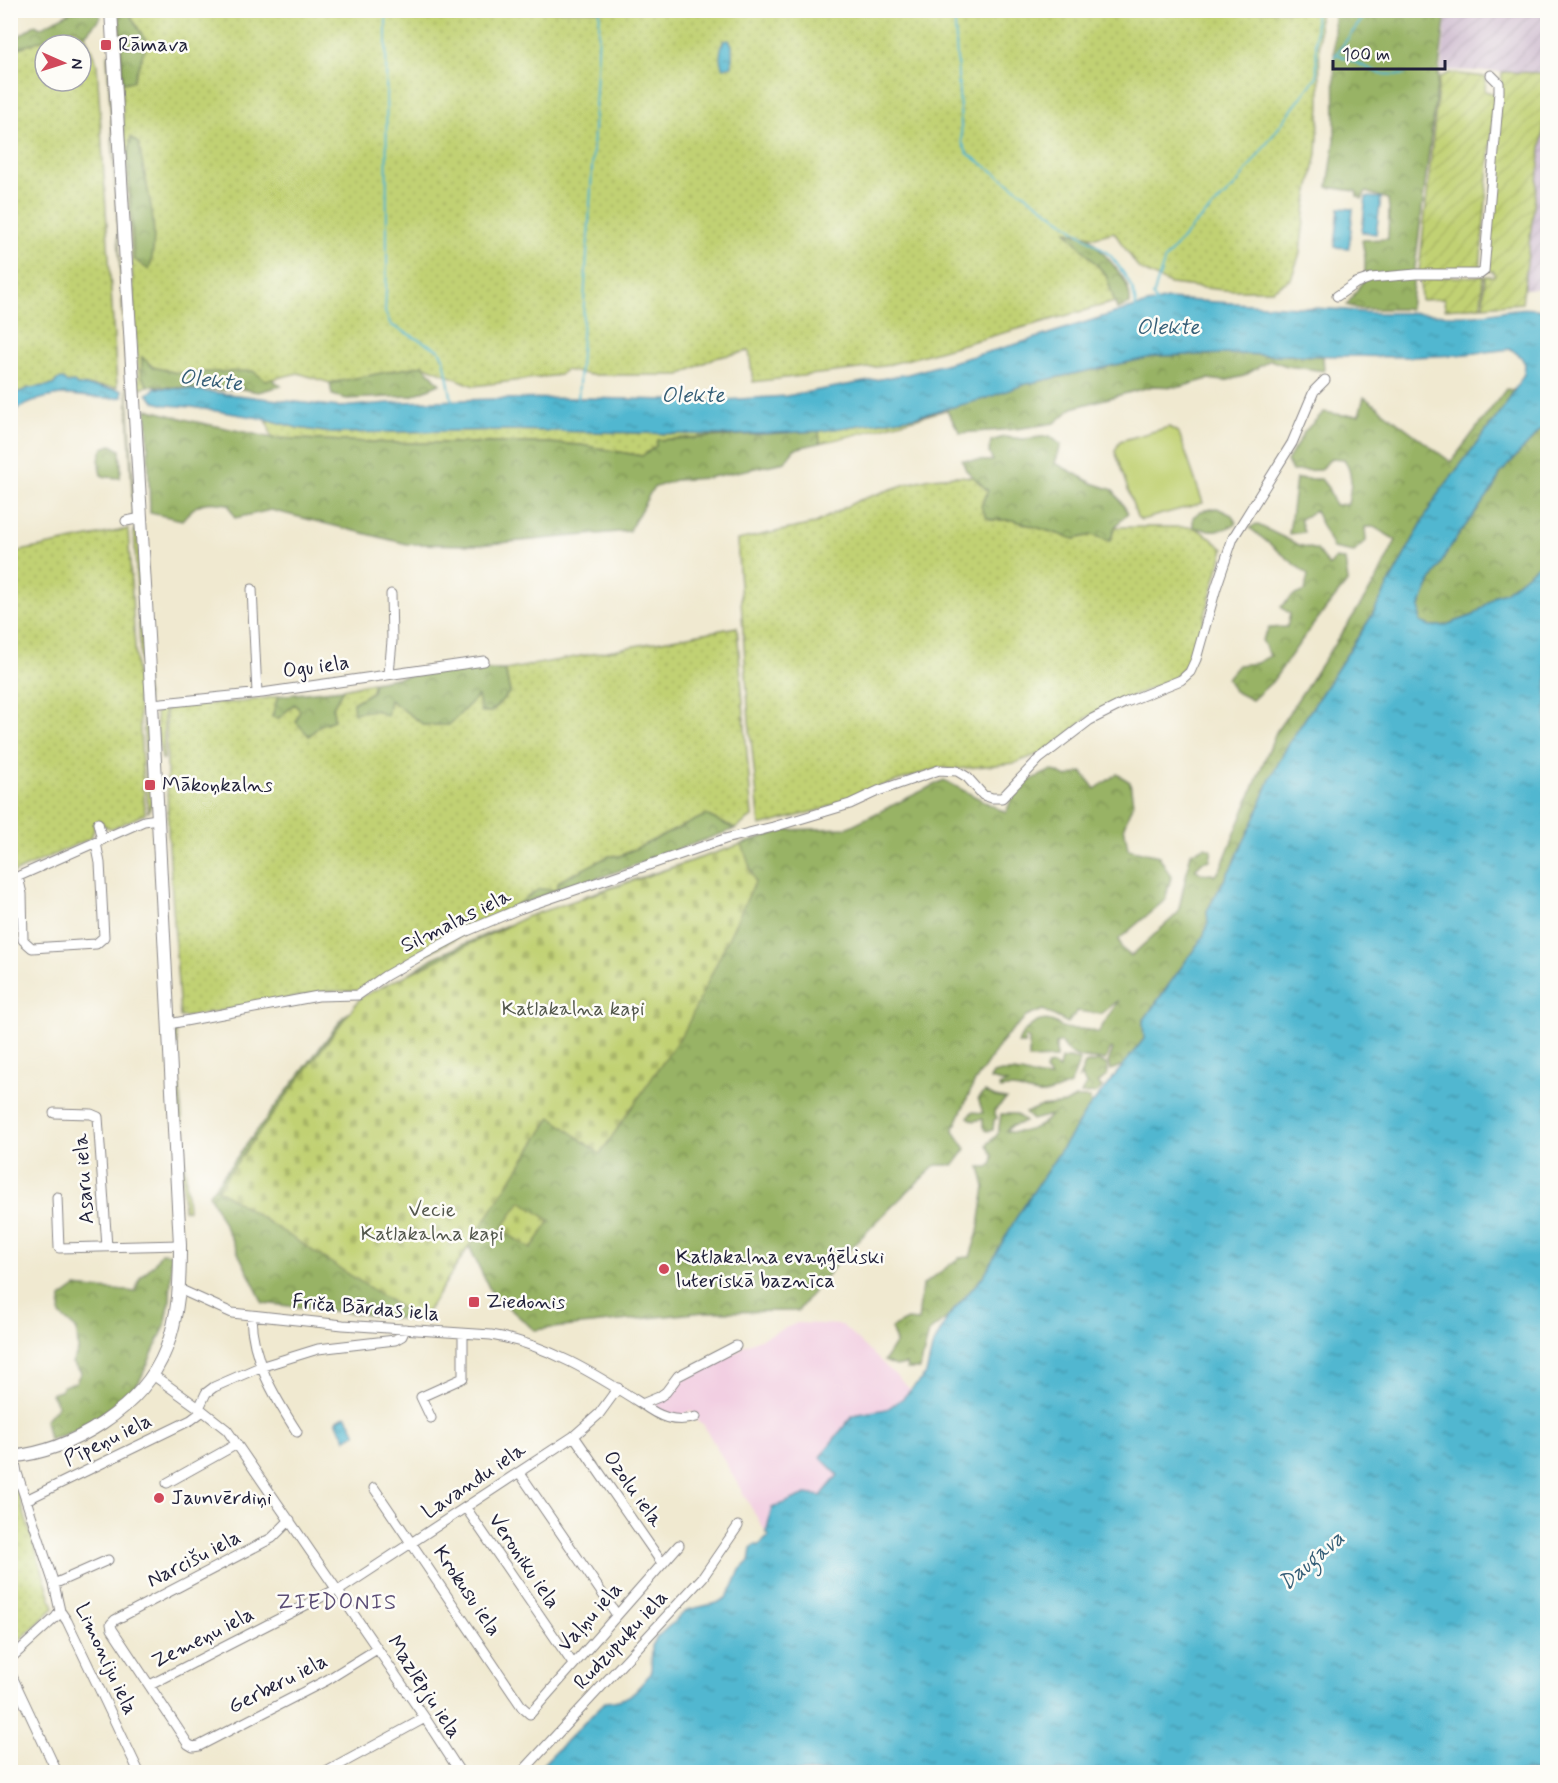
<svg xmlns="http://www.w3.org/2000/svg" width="1558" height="1783" font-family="Mynerve,sans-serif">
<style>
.built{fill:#f2cfe2}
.industrial{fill:url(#industrial-furrows)}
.grass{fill:url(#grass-dots);stroke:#727a57;stroke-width:1.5;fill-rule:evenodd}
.forest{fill:url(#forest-crowns);stroke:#5d6a50;stroke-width:1.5}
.cemetery{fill:url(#cemetery-stones);stroke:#727a57;stroke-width:1.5}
.garden{fill:url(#garden-furrows);stroke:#727a57;stroke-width:1.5}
.pitch{fill:#c1d173;stroke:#727a57;stroke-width:1.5}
.water{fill:url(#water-ripples);stroke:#3a6c86;stroke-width:1.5}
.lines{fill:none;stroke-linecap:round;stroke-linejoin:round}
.stream{stroke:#51b7d0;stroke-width:2}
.minor-casing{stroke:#898686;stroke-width:11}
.major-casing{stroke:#898686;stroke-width:14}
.minor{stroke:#fff;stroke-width:9}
.major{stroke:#fff;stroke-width:12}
.poi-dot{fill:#d1495b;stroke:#fdfcf7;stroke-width:2}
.labels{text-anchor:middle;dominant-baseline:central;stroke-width:5;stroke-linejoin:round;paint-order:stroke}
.poi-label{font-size:21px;fill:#22223b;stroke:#fdfcf7;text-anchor:start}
.street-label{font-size:21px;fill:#22223b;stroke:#fdfcf7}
.park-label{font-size:21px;fill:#52574c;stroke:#fdfcf7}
.water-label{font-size:22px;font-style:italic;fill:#355e77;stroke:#fdfcf7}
.neighbourhood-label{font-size:22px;letter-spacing:1.5px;fill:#5c4e75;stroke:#fdfcf7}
</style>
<defs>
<pattern id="industrial-furrows" width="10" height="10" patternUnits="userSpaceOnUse" patternTransform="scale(1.5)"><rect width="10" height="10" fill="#cfbdd0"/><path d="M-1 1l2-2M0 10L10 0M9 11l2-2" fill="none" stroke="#b1a2b4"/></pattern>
<pattern id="grass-dots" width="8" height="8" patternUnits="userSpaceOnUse" patternTransform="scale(1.5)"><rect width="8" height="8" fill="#c1d173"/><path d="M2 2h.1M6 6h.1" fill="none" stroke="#a6b364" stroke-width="1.8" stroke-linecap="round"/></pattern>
<pattern id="forest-crowns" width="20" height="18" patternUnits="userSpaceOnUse" patternTransform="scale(1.5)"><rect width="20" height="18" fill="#98b365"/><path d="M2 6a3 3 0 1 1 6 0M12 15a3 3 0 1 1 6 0" fill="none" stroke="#7c9154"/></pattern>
<pattern id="cemetery-stones" width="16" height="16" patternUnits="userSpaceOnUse" patternTransform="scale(1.5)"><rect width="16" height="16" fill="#c1d173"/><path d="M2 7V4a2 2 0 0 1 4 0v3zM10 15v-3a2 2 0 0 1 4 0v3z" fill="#a6b364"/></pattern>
<pattern id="garden-furrows" width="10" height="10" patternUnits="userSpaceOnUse" patternTransform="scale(1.5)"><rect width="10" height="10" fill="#c1d173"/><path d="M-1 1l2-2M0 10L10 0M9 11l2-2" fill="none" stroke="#a6b364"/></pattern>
<pattern id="water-ripples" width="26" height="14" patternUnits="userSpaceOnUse" patternTransform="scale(1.5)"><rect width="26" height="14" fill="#51b7d0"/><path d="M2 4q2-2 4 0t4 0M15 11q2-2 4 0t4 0" fill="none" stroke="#4394aa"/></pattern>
</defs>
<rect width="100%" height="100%" fill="#fdfcf7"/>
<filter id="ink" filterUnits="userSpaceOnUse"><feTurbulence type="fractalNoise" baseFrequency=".0167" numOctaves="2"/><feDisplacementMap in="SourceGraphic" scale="12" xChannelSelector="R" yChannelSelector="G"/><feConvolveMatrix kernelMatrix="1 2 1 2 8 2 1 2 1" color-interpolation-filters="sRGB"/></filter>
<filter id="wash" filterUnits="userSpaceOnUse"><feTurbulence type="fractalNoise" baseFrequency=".008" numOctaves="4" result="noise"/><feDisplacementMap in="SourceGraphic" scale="24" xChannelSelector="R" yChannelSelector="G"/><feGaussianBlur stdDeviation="1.35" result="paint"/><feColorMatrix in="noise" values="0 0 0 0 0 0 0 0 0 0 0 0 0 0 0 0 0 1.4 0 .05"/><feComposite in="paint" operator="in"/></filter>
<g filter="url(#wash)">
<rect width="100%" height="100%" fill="#f0e9d0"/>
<path class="built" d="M797,1323l45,2 68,64 -7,9 -16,11 -34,6 -14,60 -18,21 -49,12 -6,25 -63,-109 -5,-3 -7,-11 -10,7 -19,-5 -7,-7 7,-5 17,-18 61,-32 3,-4z"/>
<path class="industrial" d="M1447,11h100v62l-106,-3z
M1547,100v188l-23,1z"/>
<path class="grass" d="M117,11h10l-7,6 26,26 -18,-32h1191l1,94 -3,49 -11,51 -6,48 -9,26 -19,11h-49l-53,-6 -31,-15 -25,-37 -19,5 -28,-6 39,44 9,27 -231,64 -131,16 -4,-31 -35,7 -34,17h-89l-26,-5 -5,5 -86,11 -51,-21 -93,18 -32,-10 -33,8 -88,-8 -25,-6 -10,-9v18l6,10 -9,2z
M75,27l10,8 12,29 20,323 -40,-2 -3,-3 -7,1 -4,-4 -6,1 -4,5 -23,3 -19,7v-344zM45,45h36v36h-36z
M107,54l1,3 27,457 -2,3 -6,-134z
M946,409l1,1c-43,11 -84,24 -127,33l-1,-12 95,-14z
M266,419l32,9 34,5 176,-3 222,5 -73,5 -1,6 -14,10 -61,-11 -34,-2h-154l-121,-5z
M955,476l20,1 13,14 4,29h21l61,19 18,-4 18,5 5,-13h78l11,6 20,16 -31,108 -19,21 -85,38 -40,34 -34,13 -58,6 -18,-1 -74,23 -42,18 -63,17 -11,-106 -12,-180 77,-16 43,-23 49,-17 25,-6z
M128,529l17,285 -34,15 -7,-3 -2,-4 -8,1v6l-3,9 -80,36 -1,-321z
M134,529l4,4 14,269 -4,11z
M737,627l15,190 -17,12 -29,-14 -86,41h-11l-53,34 -47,20 -153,81h-27l-143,26h-6l-12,-188 -2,-123 77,-4 35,-6 -6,21 7,1 15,-14 6,6 9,26 11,-11 14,-5 -1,-13 10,-18 31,-7 -2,10 -19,11 37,-3 34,25 44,-20 10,-9 32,-4 -5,-22z
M164,706v53h-2l-5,-26 -1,-22 4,-4z
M176,1029l12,181h-4l-10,-176z
M11,1472l43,136 -43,40 -1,-176z"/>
<path class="forest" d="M73,11h24l4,6 -16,18 -10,-7 -64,23v-13l8,-2 16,-11 5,3z
M128,11l19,32 -14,38 -10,2 -3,-66z
M1334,11h112l-36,298h-50l-13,-4 18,-27v-21l-3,-17 26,-1 1,-30 -1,-10 -22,-7 -4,7 -5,-3 -1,-5 -28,-4 7,-47z
M131,137l8,7c6,43 23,83 10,126l-15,-11 -6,-104z
M1066,231l23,5c15,22 43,41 41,68l-13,5 -11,-34z
M1227,354l96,2 1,15 -37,-5 -17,-6 -26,16 -20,5 -16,-2 -28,8 -27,-1 -81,22 -17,15 -39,6 -56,4 -14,-24 80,-25 131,-28z
M142,357l11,10 24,6 76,-2 12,9 7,-1 9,7 -23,6 -20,-4 -15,2 -75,-4 -6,-10z
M423,365l17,19 -29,12 -64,3 -15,-4 -2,-12z
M1506,389l8,1 -11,19 -67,88 -65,120 -83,128 -18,34 -15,39 -22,46 -26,47 2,13 -6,13 -60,84 1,18 -21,26 -12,5 -3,-7 5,-14 -2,-1 -6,12c-19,-2 -34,0 -44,-18l-5,2v14l-27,1v-20l-4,-2 -1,7h-6c3,-13 19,-27 33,-23 5,1 9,6 13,7 12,3 20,-2 34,5l21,-33 -18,14 -24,-3 -9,12 -25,-13 -17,7 -21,20 -31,46 -21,47 13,19 -12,16h-18c-50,46 -97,92 -138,146l-94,1 -170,18 -43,-38 -22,-46 -48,75 -158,-18 -54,-109 135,-178 89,-58 72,-32 46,-12 34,-18 200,-66 61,-2 98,-48 62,33 10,-26 36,-17 15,7 15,-5 13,17 22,-15 13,8 3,21 -9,23 4,23 31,7 12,21 -6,23 -46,39 2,9 10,8 47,-43 13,-60 14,-6 7,3 -2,10 -8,2 -7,7 7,5 10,-1 2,3 6,-6 56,-138 68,-102 32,-49 20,-41 -22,-13h-9l1,14 -12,11 -21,-4 -18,-37 -15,8 4,13 -15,2 7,-55h25l7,9 7,17 13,-1c3,-17 6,-29 -4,-45l-13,-1 -10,12 -29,1 -5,-10 18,-30 19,-19 18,3h17l5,-18 87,65z
M147,409l45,12 81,17 120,5h154l34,2 61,11 14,-10 1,-6 162,-9 1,12 -26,6 -9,13 -78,16 -32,2 -22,8 -24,43 -151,14 -71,-1 -136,-34 -36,8 -7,-14c-23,-4 -31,-2 -46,16l-32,-7z
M1547,423v135l-42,34 -9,3 -22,20 -31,11h-13l-10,-4v-16l11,-25 21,-37 43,-58 5,-12z
M1050,436l11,9 -6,18 37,20 21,7 15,23 -13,14 -5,14 -18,-6 -18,4 -61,-19h-21l-6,-3 -5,-11 7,-15 -22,-21 -4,-10 31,1 -4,-8 2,-12 13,-4 20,2z
M111,445l9,5 1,19 -1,9 -14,-1 -5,-2c-3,-10 -3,-18 2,-27z
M1217,508l15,7 4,8c-13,10 -27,8 -43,4v-10l8,-6z
M1256,524l43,21 18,5 12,16 6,-7 10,1 3,21 -39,49 -37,52 -20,18 -18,-9 -7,-13 11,-13 19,-2 13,-7 -8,-16 7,-12 18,-1 3,-13 -9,-7 12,-11 12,-5 3,-16 -58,-47z
M466,665l11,5h28l5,22 -19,20h-10l-3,-16 -29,29h-25l-34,-25 -3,16 -12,-6 -21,3 -1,-10 19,-11 2,-10z
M343,689l-10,18 1,13 -14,5 -11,11 -13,-14 4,-12 -6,-6 -15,14 -7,-1 6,-21z
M706,815l29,14 -170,61h-9l-47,20 30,-21 17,1 3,-9 50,-25h11z
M1069,1058l11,2 -10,25c-9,3 -23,11 -32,9 -16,-3 -21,-8 -38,-5l-1,-3 8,-3 -17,-4 3,-5c20,-7 38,4 58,4l-6,-7 2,-5 6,-1 6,4 2,-10z
M1098,1061l8,3c5,11 0,12 -8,19l4,5 -6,5 -15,1 5,-9 -4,-9 -3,2 6,-14z
M985,1092l10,5 11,2 -12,12 3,7 -3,2 -1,10 -7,1 -3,-4v-8l-9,2 -6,-4 4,-5 11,1 -5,-15z
M1075,1098h14l2,7 -107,170 -36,42 -19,15 -9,37h-13l-1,-5 -10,2 -12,-5 12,-19 -5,-14 16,-8 11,1 4,-35 37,-28 11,-1 8,-25 7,-45 -5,-20h8l4,-3 1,-8 -6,-11 11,-11 3,-20h15l9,8 -13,4 -6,5c15,4 36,-3 45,-16l-19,5 -7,-7 15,-6 25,-3z
M161,1253l11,1 -2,46 -5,26 -26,56 -29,26 -30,21 -31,11 -4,-20 13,-14 -7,-12 10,-3 2,-5 13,-4 5,-10 -9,-9 6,-12 -1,-21 -17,-15 1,-17 15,-11c20,3 39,2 59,5l5,-14 13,-13z"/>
<path class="cemetery" d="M742,844l13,38 -70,148 -85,124 -49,-37 -130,204 -204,-132 144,-192 165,-80z
M521,1201l29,20 -19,28 -30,-19z"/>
<path class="garden" d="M1502,72l45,1v27l-25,203 -39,3 2,-30h9v-5h-7z
M1449,73l37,4 -1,14 10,3 -15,176 -61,2 20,-194z
M1483,276l-2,30 -36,3 -1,-10 -23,1 -1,-22z"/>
<path class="pitch" d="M1169,427l10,6 24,70 -62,17 -4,-3 -22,-66 5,-10z"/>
<path class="water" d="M729,40l3,5v21l-8,2c-6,-5 -4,-20 0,-27z
M1366,197l15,1 -5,36 -14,-2z
M1339,208l14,1 -4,39 -14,-1z
M1167,299l179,11c23,5 46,2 69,3 20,1 40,3 60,2 24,-2 49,-11 72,-4v112l-47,51 -5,12 -43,58 -21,37 -11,25v16l10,4h13l31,-11 22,-20 9,-3 42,-34v1214h-1012l70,-70c26,-2 29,-9 46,-29l1,-27 5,-9 30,-27 30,-7 9,-5 7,-11 7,-17 9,-9 2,-12 5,-5 2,2 11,-10 -3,-3 6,-25 34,-14 15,2 17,-21 -18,-18 33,-42 34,-6 16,-11 23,-24 6,-26 16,-31 36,-42 32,-57 69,-105 59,-74 -1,-18 60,-84 5,-13 -1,-13 26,-47 22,-46 15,-39 18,-34 83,-128 65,-120 67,-88 21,-35 1,-10 -4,-7 -10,-8 -53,6 -48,2 -183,-3 -70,2 -131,28 -42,15 -70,18 -93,14 -91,4 -222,-5 -176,3 -34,-5 -32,-9 -74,-12 -26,-2 -11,-3 -8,-8 9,-6 28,1 155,18 63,-5 92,-3 90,-1 126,3 76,-5 122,-22 109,-30 104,-33z
M63,379l4,4 7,-1 3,3 45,5v7c-19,3 -35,-1 -53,-2 -22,-1 -40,8 -58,17v-17l19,-7 23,-3 4,-5z
M346,1415l10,18 -10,6 -10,-18z"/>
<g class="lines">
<path class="stream" d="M386,10l1,255 -2,47 6,13 48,25 5,9 8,42
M954,10l8,132 5,11 143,102c13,17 26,32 26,54
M1337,54l44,20 24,1
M1334,57l35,-47
M1157,304l-4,-8 12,-37 28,-33 42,-40 82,-110 -2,-66
M578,400l13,-211 9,-179"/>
</g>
</g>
<g filter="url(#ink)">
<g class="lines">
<defs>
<path id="minor" d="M10,11l2,-1
M1337,296l19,-13 15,-5 45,-4h64l4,-3 15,-179v-9l-8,-8
M126,521l16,-3
M252,589l5,104
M389,674l3,-33 -1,-47
M152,704l110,-11 222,-32
M98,823l4,17
M18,877l4,17 1,46 9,8 64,-4 8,-7 -4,-74 -4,-20
M10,880l134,-59 13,-2
M169,1024l149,-28 40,-1 27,-19 37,-21 45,-24 52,-22 206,-70 48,-12 77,-23 28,-13 61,-21 18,1 10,6 16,18 9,3h10l37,-39 51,-39 34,-17 57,-23 9,-8 6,-13 20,-71 17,-50 59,-95 22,-52 11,-11
M54,1113l37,1 7,3 9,130
M57,1197l2,51 121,-3
M179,1289l53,24 111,12 148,10c56,9 104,39 151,69l17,-7 7,-5 12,-16 58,-30
M251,1316c1,44 23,80 46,116
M153,1375l50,36 24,19 198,288 35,54
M642,1404c16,12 33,20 54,13
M199,1408l7,-15 8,-6 46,-20 58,-18 77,-9 7,-4 3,-7
M431,1418l-10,-21 42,-19v-44
M574,1436l88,127
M14,1456l3,17 37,111 6,27 7,10 72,151
M519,1472l98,143
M167,1483l70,-39
M374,1488l148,219 8,7 149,-169
M26,1500l165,-80 12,-9
M466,1508l107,156
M290,1520l-18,18 -157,82 -4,4 1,5 76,115 5,3 6,-1 128,-66 50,-31
M54,1584l54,-24
M338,1591l236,-155 25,-22 19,-26
M10,1659l46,-42 4,-6
M10,1672l47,100
M150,1685l187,-96
M326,1772l99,-54
M522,1772l181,-195 35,-51"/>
<path id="major" d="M10,1457c62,-6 133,-49 156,-108 13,-33 14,-69 14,-104l-28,-541 -41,-694"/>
</defs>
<use href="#minor" class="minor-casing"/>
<use href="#major" class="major-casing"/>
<use href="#minor" class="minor"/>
<use href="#major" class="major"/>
</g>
</g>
<g class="poi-dot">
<rect x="100" y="39" width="12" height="12" rx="3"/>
<rect x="144" y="779" width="12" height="12" rx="3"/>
<circle cx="664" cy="1269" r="6"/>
<rect x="468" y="1296" width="12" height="12" rx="3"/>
<circle cx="159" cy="1498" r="6"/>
</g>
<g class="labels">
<g class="poi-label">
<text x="118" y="45">Rāmava</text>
<text x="162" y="785">Mākoņkalns</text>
<text x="676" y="1257">Katlakalna evaņģēliski<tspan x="676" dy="24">luteriskā baznīca</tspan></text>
<text x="486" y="1302">Ziedonis</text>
<text x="171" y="1498">Jaunvērdiņi</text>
</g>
<g class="street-label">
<text transform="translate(316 667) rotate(-8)">Ogu iela</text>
<text transform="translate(456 921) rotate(-26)">Silmalas iela</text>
<text transform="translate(84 1179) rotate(-94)">Asaru iela</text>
<text transform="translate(366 1308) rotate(5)">Friča Bārdas iela</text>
<text transform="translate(108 1440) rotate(-26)">Pīpeņu iela</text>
<text transform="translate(474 1481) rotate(-34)">Lavandu iela</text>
<text transform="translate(633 1489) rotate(55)">Ozolu iela</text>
<text transform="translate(194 1559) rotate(-27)">Narcišu iela</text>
<text transform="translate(524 1561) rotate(56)">Veroniku iela</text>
<text transform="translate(467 1591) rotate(56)">Krokusu iela</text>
<text transform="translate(590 1617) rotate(-48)">Vaļņu iela</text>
<text transform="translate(203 1638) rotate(-27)">Zemeņu iela</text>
<text transform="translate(621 1640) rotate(-47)">Rudzupuķu iela</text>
<text transform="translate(106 1659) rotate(65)">Limoniju iela</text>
<text transform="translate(278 1684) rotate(-27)">Gerberu iela</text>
<text transform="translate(424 1687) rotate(57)">Mazlēpju iela</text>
</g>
<g class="park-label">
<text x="573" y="1009">Katlakalna kapi</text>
<text x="432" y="1210">Vecie<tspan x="432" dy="24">Katlakalna kapi</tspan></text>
</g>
<g class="water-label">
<text x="1168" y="328">Olekte</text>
<text transform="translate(211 381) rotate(7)">Olekte</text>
<text x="693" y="396">Olekte</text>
<text transform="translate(1312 1561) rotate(-41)">Daugava</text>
</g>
<g class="neighbourhood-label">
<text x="337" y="1603">ZIEDONIS</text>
</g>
</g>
<rect width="1558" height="1783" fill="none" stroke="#fdfcf7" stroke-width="36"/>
<g transform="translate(63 63) rotate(93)"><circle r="28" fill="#fdfcf7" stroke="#a5a5ac" stroke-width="1.5"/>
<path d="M0-4.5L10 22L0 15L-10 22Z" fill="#d1495b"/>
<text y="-9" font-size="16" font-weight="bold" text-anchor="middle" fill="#22223b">N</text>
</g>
<path d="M1333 60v9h112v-9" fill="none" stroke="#22223b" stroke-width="3"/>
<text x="1342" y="60" font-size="18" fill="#22223b" stroke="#fdfcf7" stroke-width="4.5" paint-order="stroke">100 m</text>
</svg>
